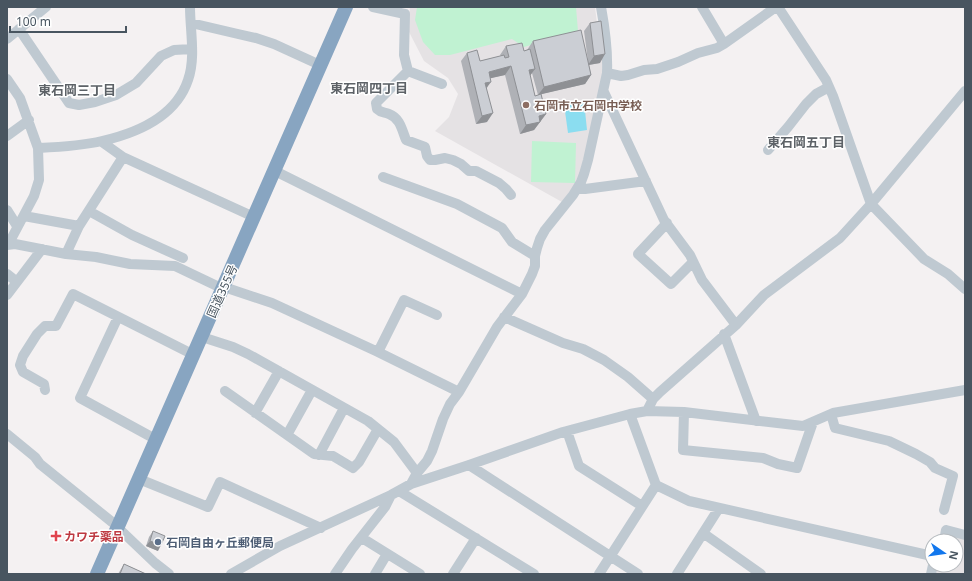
<svg xmlns="http://www.w3.org/2000/svg" width="972" height="581" font-family="'Noto Sans','Noto Sans JP',sans-serif">
<style>
.education{fill:#e5e2e4}
.green{fill:#c0f2d2}
.water{fill:#8bddf0}
.lines{fill:none;stroke-linecap:round;stroke-linejoin:round}
.minor{stroke:#bfc9d1;stroke-width:10}
.highway{stroke:#88a5c1;stroke-width:14}
.wall{fill:#afb1b6;fill-rule:evenodd}
.shaded-wall{fill:#8e9094}
.building{fill:#cbced4;stroke:#8e9094}
.education-dot{fill:#8d6e63;stroke:#fff;stroke-width:1.5}
.health-dot{fill:#e0444e;stroke:#fff;stroke-width:1.5}
.service-dot{fill:#5c6f8a;stroke:#fff;stroke-width:1.5}
.labels{text-anchor:middle;dominant-baseline:central;stroke-width:3;stroke-linejoin:round;paint-order:stroke}
.education-label{font-size:12px;font-weight:bold;fill:#785e54;stroke:#fff;text-anchor:start}
.street-label{font-size:12px;fill:#485560;stroke:#fff}
.health-label{font-size:12px;font-weight:bold;fill:#be3a42;stroke:#fff;text-anchor:start}
.service-label{font-size:12px;font-weight:bold;fill:#4e5e75;stroke:#fff;text-anchor:start}
.neighbourhood-label{font-size:13px;font-weight:bold;fill:#5d6267;stroke:#fff}
</style>
<rect width="100%" height="100%" fill="#f4f1f2"/>
<path class="education" d="M410,7h185l3,25 7,21 -1,28 -17,79 -11,23 -14,19 -127,-71 14,-14 9,-23 -10,-16 -24,-17 -16,-31z
M949,534l16,4v36h-29l1,-9h19v-24h-9z"/>
<path class="green" d="M417,7h159l2,24 -54,16 -12,-8 -62,16h-15l-12,-13 -8,-22z
M532,141l44,2 -1,40 -44,-1z"/>
<path class="water" d="M584,101l3,29 -19,3 -4,-29z"/>
<g class="lines">
<path class="minor" d="M373,7l32,7 -1,41 4,16
M702,7l22,37
M778,7l48,73 7,16 38,108 53,55 24,15 17,15
M191,23l47,11 18,4 18,6 46,21
M19,29l50,74 10,2 16,-3 21,-7 20,-12 25,-27 13,-6 18,-1
M7,39l39,-32
M408,71l-32,32 1,6c4,4 7,3 12,5 11,4 13,16 17,26l19,7 2,9 3,4h5l10,-2 8,2 8,4 8,7h7l23,12 7,6 5,6
M408,71l34,13
M607,73l14,3 7,-1 16,-5 13,-1 21,-7 20,-9 19,-5 7,-4 52,-37
M7,79l13,19 18,50 1,32 -5,16 -26,49
M604,92l60,128 26,35 12,25 34,45
M7,136l22,-16
M102,142l21,15 131,60
M38,148c21,-1 43,-2 64,-7 35,-8 74,-25 86,-61 8,-22 2,-50 2,-73
M768,150l20,-23 18,-23 10,-10 13,-7
M275,171l247,123
M383,177l74,27 45,24 10,14 23,14
M577,189h8l61,-8
M7,210l10,16
M89,211l43,24 51,23
M24,216l55,10
M667,223l-29,31 33,30 22,-22
M7,245l8,-1 51,10 30,3 34,7 45,2 42,20 13,3 42,14 106,49 81,40
M66,254l13,-28 44,-69
M7,274l10,8
M7,295l35,-46
M118,317l-38,81 77,42
M504,317l59,26 20,6 21,11 24,17 25,22
M724,334l32,87
M202,337l31,10 15,7 120,67 26,21 23,31
M378,352l26,-52 33,15
M45,390l-1,-6 -21,-12 -3,-7 3,-9 14,-22 8,-8h11l17,-32 121,61
M225,391l89,63 19,2 20,12 6,-6 19,-33
M647,411l6,-12 7,-7 76,-67 28,-30 76,-57 31,-34 94,-113
M684,412l-1,38 80,8 15,6 19,4 16,-46
M255,413l24,-42
M630,414l26,71 33,16 243,55
M831,414l4,14 54,13 27,13 14,8 5,6 18,8 -9,34
M567,431l12,35 63,40
M7,434l28,23 5,7 72,58 43,41 14,11
M287,435l25,-45
M319,455l25,-47
M469,465l169,109
M139,479l69,28 12,-25 101,46
M411,484l6,-11 10,-12 5,-10 11,-32 7,-15 9,-12 38,-65 25,-33 10,-20 3,-8v-10l2,-8 3,-9 5,-9 28,-35 8,-13 3,-8 4,-14 19,-87c1,-22 -2,-44 -6,-66
M399,491l135,83
M703,533l58,41
M362,538l58,36
M944,541l2,-11 19,5
M231,574l49,-28 111,-51 20,-11 58,-19 94,-33 67,-18 17,-3 37,1 119,14 30,-13 132,-23
M335,574l17,-25 33,-42 6,-12
M375,574l12,-20
M453,574l23,-36
M599,574l57,-89
M677,574l42,-66
M931,574l2,-9"/>
<path class="highway" d="M97,574l249,-567"/>
</g>
<path class="wall" d="M590,23l10,40 -11,2 2,10 -6,9 -44,10 5,20 -12,16 -14,4 -15,-59 -15,3 -3,10v34l-11,2 -15,-63 6,-8 13,8 21,-5 -1,-1 6,-9 18,5 3,-1 6,-9 55,20 -4,-30zM532,73l6,22 -3,1 -5,-20z
M153,531l5,20 -12,-5 3,-9z
M124,564l22,10h-28z"/>
<path class="shaded-wall" d="M605,54l-5,9 -12,2 6,-9z
M511,66l-6,9 -22,5 6,-8z
M535,69l-6,8v-7z
M591,75l-6,9 -47,11 6,-8z
M491,82l-6,8v-7z
M493,113l-6,9 -11,2 6,-8z
M546,114l-12,16 -14,4 6,-9 13,-9z
M150,541l11,4 -3,6 -12,-5z"/>
<path class="building" d="M601,21l4,33 -11,2 -4,-33z
M581,30l10,45 -47,12 -11,-46z
M522,43l2,8 6,-2 5,20 -6,1 6,26 6,-2 5,20 -7,2 1,6 -14,3 -15,-59 -22,6 2,10 -6,1 8,30 -11,3 -15,-63 10,-3 3,11 24,-6 1,3 4,-1 -3,-11z
M153,531l12,5 -4,9 -11,-4z
M124,564l22,10h-26z"/>
<circle class="education-dot" cx="526" cy="105" r="4"/>
<path class="health-dot" d="M54 530h4v4h4v4h-4v4h-4v-4h-4v-4h4z"/>
<circle class="service-dot" cx="158" cy="542" r="4"/>
<g class="labels">
<g class="education-label">
<text x="534" y="105">石岡市立石岡中学校</text>
</g>
<g class="street-label">
<text transform="translate(222 291) rotate(-66)">国道355号</text>
</g>
<g class="health-label">
<text x="64" y="536">カワチ薬品</text>
</g>
<g class="service-label">
<text x="166" y="542">石岡自由ヶ丘郵便局</text>
</g>
<g class="neighbourhood-label">
<text x="369" y="88">東石岡四丁目</text>
<text x="77" y="90">東石岡三丁目</text>
<text x="806" y="142">東石岡五丁目</text>
</g>
</g>
<rect width="972" height="581" fill="none" stroke="#485560" stroke-width="16"/>
<g transform="translate(944 553) rotate(103)"><circle r="19" fill="#ffffff" stroke="#b6bbbf"/>
<path d="M0-3L7 15L0 10L-7 15Z" fill="#1277ed"/>
<text y="-6" font-size="11" font-weight="bold" text-anchor="middle" fill="#485560">N</text>
</g>
<path d="M10 26v6h116v-6" fill="none" stroke="#485560" stroke-width="2"/>
<text x="16" y="26" font-size="12" fill="#485560" stroke="#ffffff" stroke-width="3" paint-order="stroke">100 m</text>
</svg>
